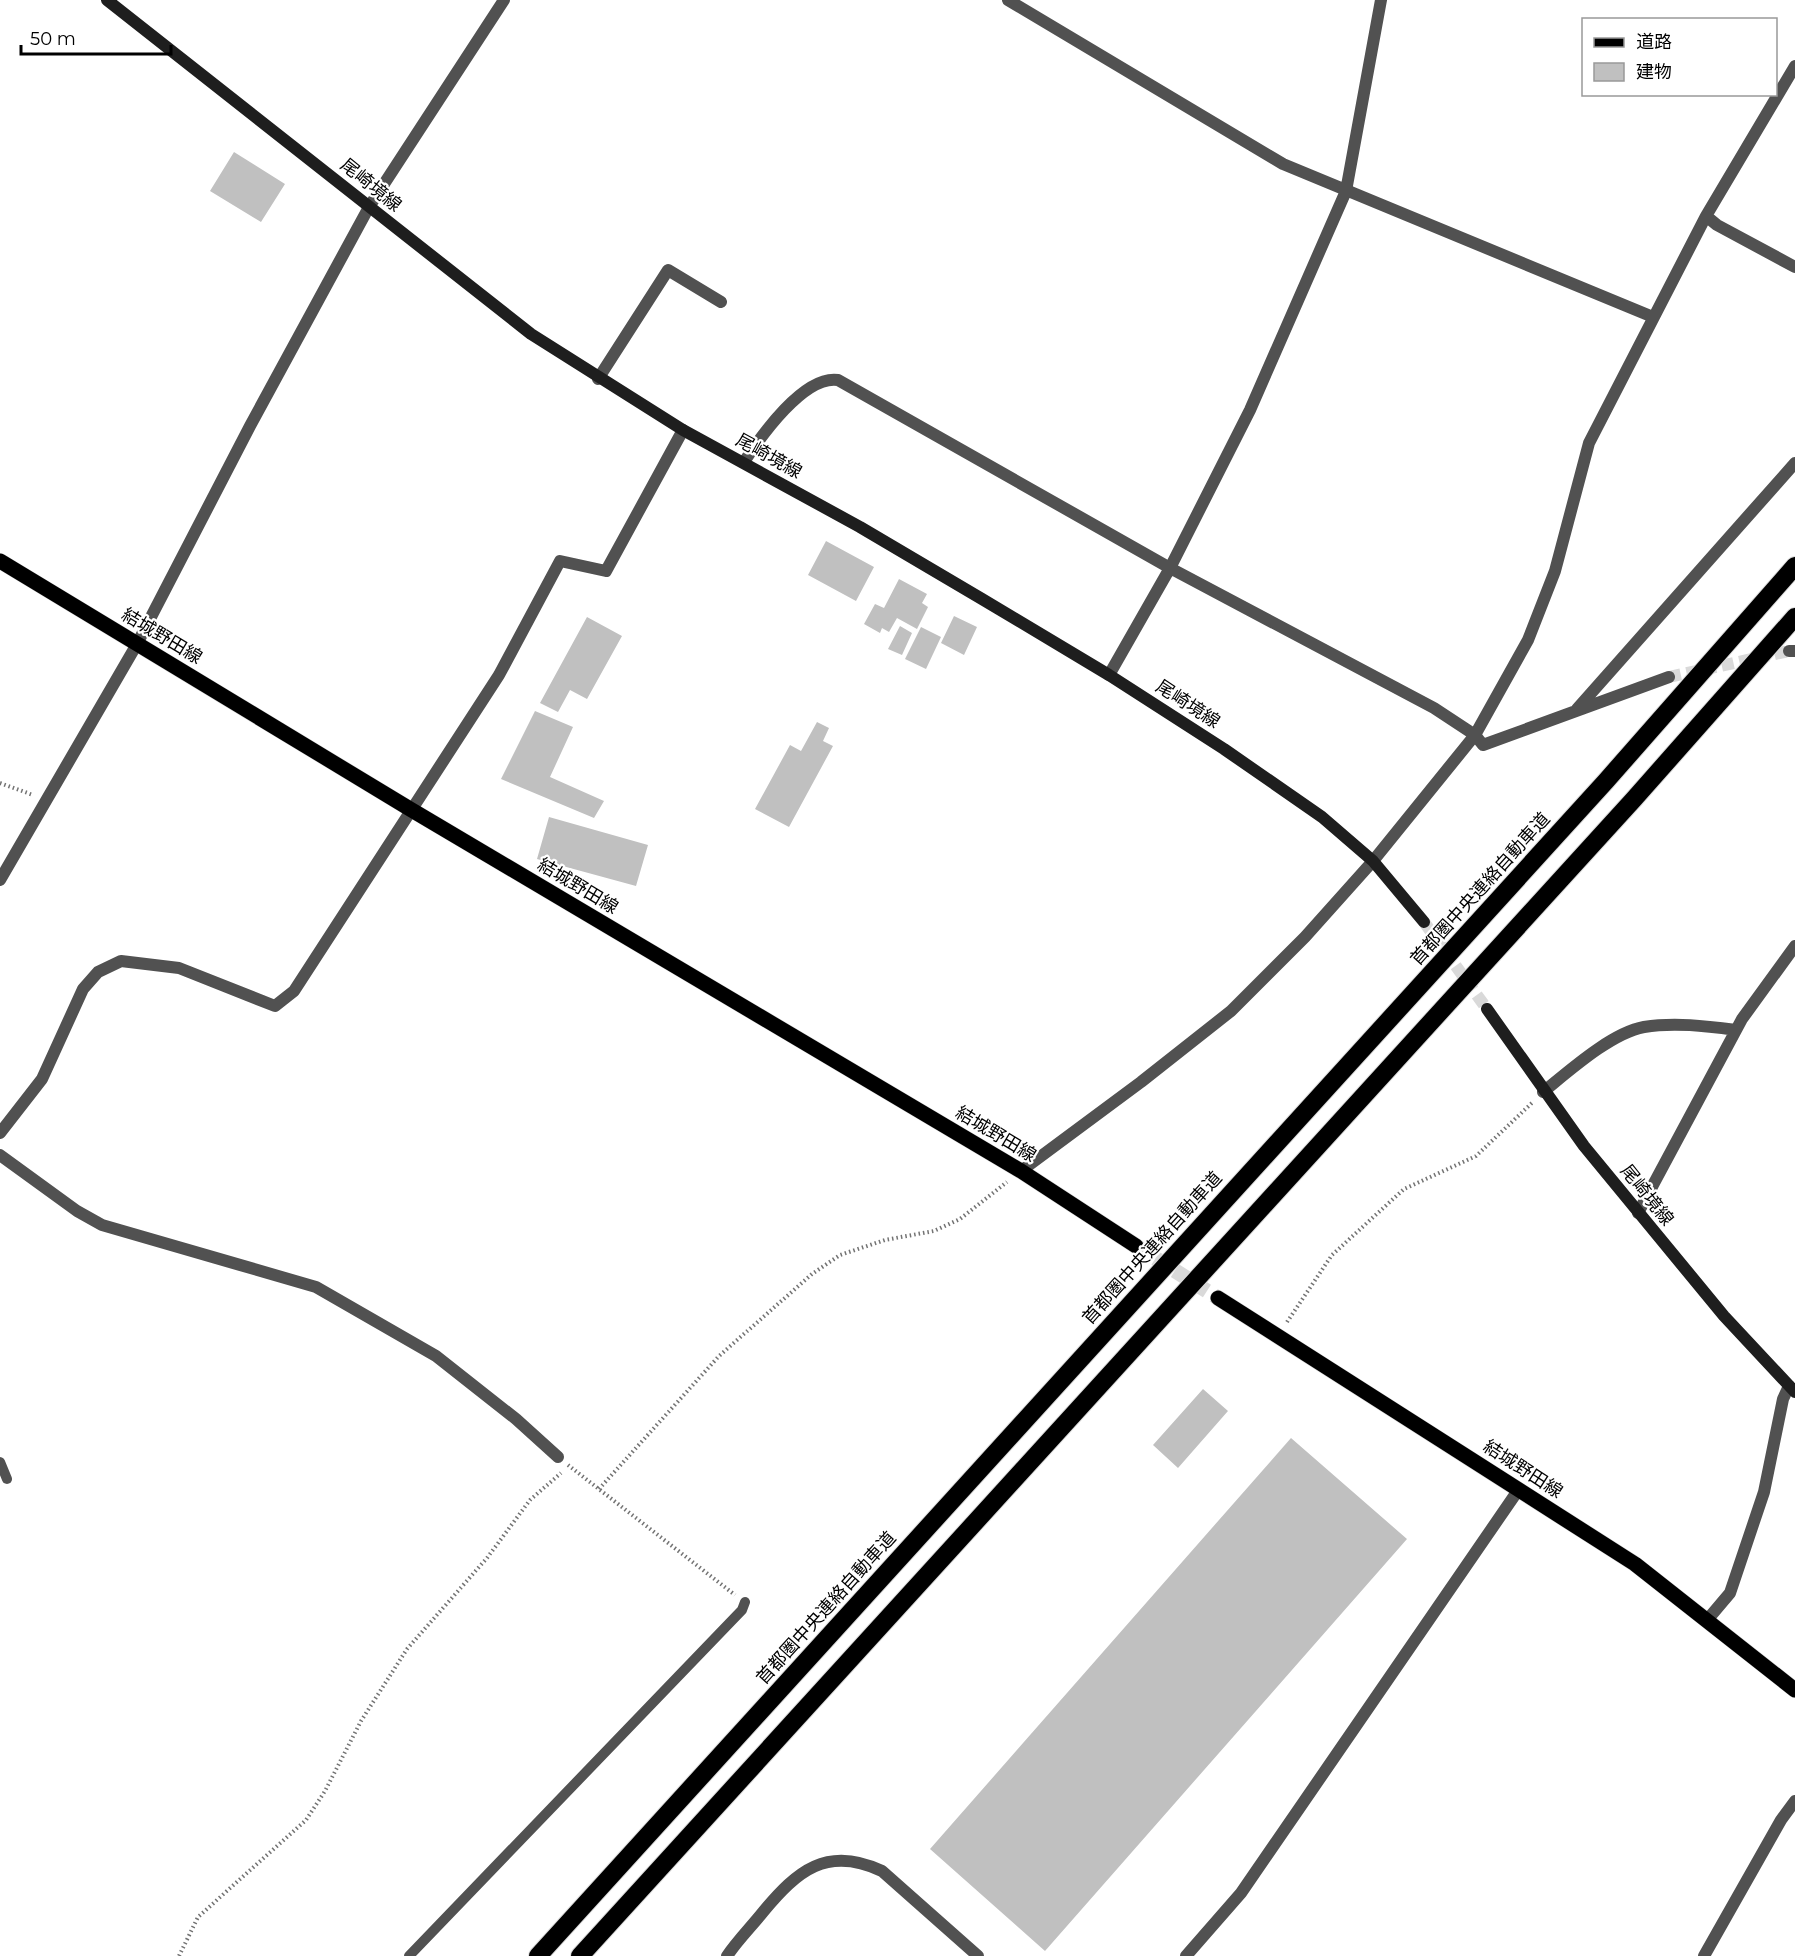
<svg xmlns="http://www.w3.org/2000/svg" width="1795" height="1956" font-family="Montserrat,'Noto Sans JP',sans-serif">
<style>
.building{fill:#c0c0c0}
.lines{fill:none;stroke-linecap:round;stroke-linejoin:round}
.minor-tunnel{stroke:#d9d9d9;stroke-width:12;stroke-dasharray:12 6;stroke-linecap:butt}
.secondary-tunnel{stroke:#d9d9d9;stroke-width:12;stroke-dasharray:12 6;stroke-linecap:butt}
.primary-tunnel{stroke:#d9d9d9;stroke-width:15;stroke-dasharray:15 8;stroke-linecap:butt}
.primary-casing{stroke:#dbdbdb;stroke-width:16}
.motorway-casing{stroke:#dbdbdb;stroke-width:20}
.path{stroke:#737373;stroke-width:4;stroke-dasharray:1.5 3;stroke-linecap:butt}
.service{stroke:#515151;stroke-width:10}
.minor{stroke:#515151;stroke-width:12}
.tertiary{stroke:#515151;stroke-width:12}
.secondary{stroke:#1e1e1e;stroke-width:12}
.primary{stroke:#000;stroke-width:15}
.motorway{stroke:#000;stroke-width:18}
.labels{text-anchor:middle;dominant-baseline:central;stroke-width:4.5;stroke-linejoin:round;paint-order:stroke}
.street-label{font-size:18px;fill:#000;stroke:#fff}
</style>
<rect width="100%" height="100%" fill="#fff"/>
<path class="building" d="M234,152l51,32 -24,38 -51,-31z
M826,541l48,26 -18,34 -48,-26z
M899,579l28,15 -5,9 6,4 -11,22 -20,-11 -8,14 -7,-4 -2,5 -16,-9 11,-20 9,4z
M954,616l23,11 -13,28 -23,-12z
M587,617l35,19 -35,63 -17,-9 -12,22 -18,-9z
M900,626l12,7 -10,22 -14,-6z
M921,627l20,10 -15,32 -21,-10z
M535,711l38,16 -23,50 54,24 -10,17 -93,-39z
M817,722l12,6 -6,13 10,5 -44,81 -34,-18 35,-64 11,6z
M549,817l99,28 -12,41 -99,-27z
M1203,1389l25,22 -50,57 -25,-23z
M1291,1438l116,101 -362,412 -115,-102z"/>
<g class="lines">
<path class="minor-tunnel" d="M1669,677l120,-26"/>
<path class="secondary-tunnel" d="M1424,922l63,87"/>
<path class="primary-tunnel" d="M1136,1246l82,52"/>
<defs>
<path id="primary" d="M0,561l410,248 611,362 115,75
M1218,1298l417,266 160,126"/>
<path id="motorway" d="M538,1956l1068,-1175 189,-215
M580,1956l1054,-1157 161,-182"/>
</defs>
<use href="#primary" class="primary-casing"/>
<use href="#motorway" class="motorway-casing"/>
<path class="path" d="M0,783l33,12
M1287,1322l45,-67 72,-66 72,-33 58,-55
M568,1465l167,130
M599,1489l120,-133 93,-82 28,-19 45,-15 49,-9 26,-12 47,-37
M179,1956l19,-39 108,-97 19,-29 36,-70 46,-72 80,-91 43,-58 31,-27"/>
<path class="service" d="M0,1462l7,17
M409,1956l333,-346 3,-8"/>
<path class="minor" d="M1008,0l275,164 370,153
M1706,216l11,9 78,42
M598,379l70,-109 53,32
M744,462c17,-26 60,-87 94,-82l332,188 264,140 41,27 8,10 186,-68
M1789,651h6
M1109,675l61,-107 80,-158 96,-219 35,-191
M1577,709l218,-246
M1543,1092c26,-21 68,-59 101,-65 30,-5 62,-1 92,3
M0,1133l42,-54 41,-90 15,-17 23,-11 58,7 96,38 19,-15 205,-316 61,-114 46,10 77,-141
M0,1155l77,56 25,14 214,62 120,69 80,63 42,38
M1021,1171l120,-89 90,-71 74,-74 68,-76 102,-126 53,-95 27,-69 34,-128 117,-227 89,-150
M1638,1213l104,-194 53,-73
M1708,1619l22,-26 34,-101 19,-93 6,-13
M1704,1956l77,-136 14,-19"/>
<path class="tertiary" d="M0,880l137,-236 113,-218 119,-219 135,-207
M727,1956c10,-15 24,-29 36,-44 34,-41 64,-67 119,-41l96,85
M1186,1956l55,-63 278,-404"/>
<path class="secondary" d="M107,0l424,334 152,96 177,97 122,72 127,76 115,74 98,68 51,44 51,61
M1487,1009l97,137 140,170 71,76"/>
<use href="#primary" class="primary"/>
<use href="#motorway" class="motorway"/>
</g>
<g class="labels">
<g class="street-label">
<text transform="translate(371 185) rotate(39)">尾崎境線</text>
<text transform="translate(769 456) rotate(29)">尾崎境線</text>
<text transform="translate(162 636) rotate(31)">結城野田線</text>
<text transform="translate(1188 704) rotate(33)">尾崎境線</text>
<text transform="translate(578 886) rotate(31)">結城野田線</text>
<text transform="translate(1480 889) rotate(-48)">首都圏中央連絡自動車道</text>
<text transform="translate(996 1134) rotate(31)">結城野田線</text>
<text transform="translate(1647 1195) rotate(51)">尾崎境線</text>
<text transform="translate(1152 1248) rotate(-48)">首都圏中央連絡自動車道</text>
<text transform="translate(1523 1469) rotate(33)">結城野田線</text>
<text transform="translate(826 1608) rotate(-48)">首都圏中央連絡自動車道</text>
</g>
</g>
<rect x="1582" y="18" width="195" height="78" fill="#ffffff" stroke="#999999" stroke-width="1.5"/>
<rect x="1594" y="38" width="30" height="9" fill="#000000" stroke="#999999" stroke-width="1.5"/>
<text x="1636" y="48" font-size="18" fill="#000000">道路</text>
<rect x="1594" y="63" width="30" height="18" fill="#c0c0c0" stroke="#999999" stroke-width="1.5"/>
<text x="1636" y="78" font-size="18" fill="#000000">建物</text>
<path d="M21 45v9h150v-9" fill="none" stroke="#000000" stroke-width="3"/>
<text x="30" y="45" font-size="18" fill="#000000" stroke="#ffffff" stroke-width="4.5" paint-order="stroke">50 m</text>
</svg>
